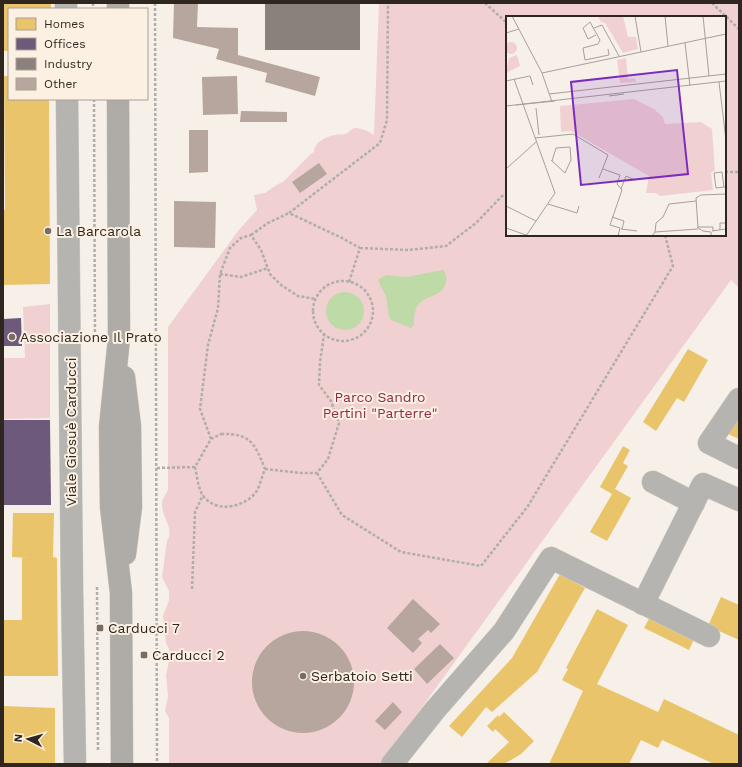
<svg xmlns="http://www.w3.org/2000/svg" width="742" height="767" font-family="'Work Sans',sans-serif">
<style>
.green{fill:#f1d0d1;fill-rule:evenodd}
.water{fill:#bedaa6}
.homes{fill:#e9c46a}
.offices{fill:#6d597a}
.industry{fill:#8a817c}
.building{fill:#b7a69e}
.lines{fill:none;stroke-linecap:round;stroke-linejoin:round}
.minor-casing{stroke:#d1ccc5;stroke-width:23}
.major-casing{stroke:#d1ccc5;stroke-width:23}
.path{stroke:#afaea9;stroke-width:2.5;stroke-dasharray:3 2;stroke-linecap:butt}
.minor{stroke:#b6b4b0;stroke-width:22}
.major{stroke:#afaca7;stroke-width:22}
.poi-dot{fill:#756d66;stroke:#fcf0e3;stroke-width:1.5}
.labels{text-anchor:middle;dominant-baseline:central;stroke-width:4;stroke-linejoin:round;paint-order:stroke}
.poi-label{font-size:14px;fill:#2f271f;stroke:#fcf0e3;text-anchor:start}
.park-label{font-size:14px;fill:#8f2b46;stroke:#fcf0e3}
.street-label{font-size:14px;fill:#2f271f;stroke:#fcf0e3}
.inset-road{fill:none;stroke:#a6a098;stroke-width:1}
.view{fill:#7b2cbf;fill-opacity:0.15;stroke:#7b2cbf;stroke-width:2}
.inset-edge{fill:none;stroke:#2f271f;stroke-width:2}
</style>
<rect width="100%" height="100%" fill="#f6f0e9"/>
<path class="green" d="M379,3h360v285l-8,-8 -350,484h-212v-46l-4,-7 3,-15 -2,-20 3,-16v-11l-3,-6 -3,-27 6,-16v-9l-7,-14 5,-36c8,-11 -6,-26 -5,-37 0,-5 4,-10 6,-14v-163l70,-96 19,-21 -3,-15 11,-2 13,-9 5,-2 29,-29 2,-1c1,-11 12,-15 21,-17 3,-1 7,0 10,-1 4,-1 6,-6 11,-6 6,0 14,4 18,7zM507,17h218v218h-218z
M50,304v114l-47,1v-61h22l-2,-51z"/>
<path class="water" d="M443,270c6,6 4,16 -3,22 -5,4 -14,5 -19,10 -7,5 -7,15 -7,23l-3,3 -20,-8 -2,-3 -3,-21 -8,-15 2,-3 7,-3 19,2z
M326 311a19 19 0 1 1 38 0a19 19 0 1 1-38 0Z"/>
<path class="homes" d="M3,3h48v6h-42v42h-6z
M4,76h5v23h40l1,185 -47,1v-75h2z
M688,349l20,11 -24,42 -7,-4 -21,33 -13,-9z
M739,406v33l-13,-6z
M623,446l7,4 -7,13 5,3 -13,23 16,9 -24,43 -17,-9 22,-38 -12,-7z
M13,513h41l-1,44 4,1 1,118h-55v-56h19v-62h6l-16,-1z
M560,574l25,14 -48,84 -45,40 -6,-5 -24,30 -13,-11 63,-68z
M721,597l18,8v35l-31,-14z
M597,609l31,16 -31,59 61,28 6,-13 75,36v29h-25l-52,-24 -4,8 -17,-8 -12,24h-80l34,-73 -21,-11 6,-11 -2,-1z
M651,615l44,22 -6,13 -45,-22z
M3,706l52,2v56h-52z
M504,712l30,29 -13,13 -17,10h-18l23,-22 -14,-13 -2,3 -6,-6 11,-11 1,2z"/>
<path class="offices" d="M21,318l1,28h-19v-27z
M3,420h47l1,85h-48z"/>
<path class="industry" d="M265,3h95v47h-95z"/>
<path class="building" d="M174,3h24l-1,24 41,1v27l82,22 -5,19 -50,-14 2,-9 -51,-14 3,-10 -46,-11z
M237,76l1,38 -35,1 -1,-38z
M241,111l46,1v10h-47z
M189,130h19v42l-19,1z
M319,163l8,11 -27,19 -8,-11z
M174,201l42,1 -1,46 -41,-1z
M413,599l27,25 -9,9 -3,-3 -10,9 4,4 -9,10 -26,-25z
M252 682a51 51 0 1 1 102 0a51 51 0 1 1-102 0Z
M440,644l14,14 -27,26 -13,-15z
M393,702l9,10 -17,18 -10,-9z"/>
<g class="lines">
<defs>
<path id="minor" d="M66,3v6
M67,99l5,489 3,176
M739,399l-30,44 30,15
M653,482l41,21
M643,604l60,-120 36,16
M392,764l43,-54 69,-79 47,-73 158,78"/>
<path id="major" d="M118,3v6
M118,99l1,239 -9,89 1,80 10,86 1,171
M124,377l6,49 1,81 -6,47"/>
</defs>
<use href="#minor" class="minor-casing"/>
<use href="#major" class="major-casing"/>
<path class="path" d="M93,3v6
M155,3l2,761
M485,3l22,20
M712,3l27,26
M94,99l1,245
M725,172h14
M251,235l17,-12 21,-10
M360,248l48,2 38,-4 30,-23 26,-27h5
M220,274l21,3 27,-9
M313 311a30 30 0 1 1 60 0a30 30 0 1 1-60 0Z
M349,282l11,-34 -18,-10 -53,-25 91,-70 7,-23 1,-117
M221,434c30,-1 34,10 44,35 -3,7 -5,17 -9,23 -12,16 -42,22 -54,2 -4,-7 -5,-18 -7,-27l16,-28z
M211,439l-11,-30 8,-64 10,-37 2,-34 10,-26 11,-10 10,-3 10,15 9,24 11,11 17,11 18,3
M157,468l38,-1
M265,469l36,4h16l11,-14 11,-36 -8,-22 -12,-16 1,-23 4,-27
M317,473l25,42 59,37 80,14 47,-60 145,-240 -8,-31
M97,587l1,165
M192,589l3,-77 8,-17"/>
<use href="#minor" class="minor"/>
<use href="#major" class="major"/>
</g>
<g class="poi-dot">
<circle cx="48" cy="231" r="4"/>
<circle cx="12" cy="337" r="4"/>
<rect x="96" y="624" width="8" height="8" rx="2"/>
<rect x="140" y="651" width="8" height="8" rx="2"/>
<circle cx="303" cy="676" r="4"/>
</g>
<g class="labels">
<g class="poi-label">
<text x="56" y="231">La Barcarola</text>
<text x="20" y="337">Associazione Il Prato</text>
<text x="108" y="628">Carducci 7</text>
<text x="152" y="655">Carducci 2</text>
<text x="311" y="676">Serbatoio Setti</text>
</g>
<g class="park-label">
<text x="380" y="397">Parco Sandro<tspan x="380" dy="16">Pertini "Parterre"</tspan></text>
</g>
<g class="street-label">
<text transform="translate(71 432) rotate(-90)">Viale Giosuè Carducci</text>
</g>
</g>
<g transform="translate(506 16)">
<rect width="220" height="220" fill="#f6f0e9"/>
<path d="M92,0h25l5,21h8l2,12 -15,4 -18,-30 -4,-1zM-1 32a6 6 0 1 1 12 0a6 6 0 1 1-12 0ZM11,39l3,11 -14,7 3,-15zM120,42l2,21 7,-1 1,4 -16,1 -3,-23zM128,83l20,10 9,8 2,7 36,-2 11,7 3,42 -4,1 2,18 -53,6 -4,-3h-10l3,-17 -78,-45 -10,1 -1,-26z" fill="#f1d0d1"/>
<path class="inset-road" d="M6,0l30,57 10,29M129,0l6,36M159,0l3,30M197,0l6,60M88,12l8,-3 17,31M0,17l13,-4M90,19l-8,4 -5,-11 7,-6 10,18 -2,4 -15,4 2,12 24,-5 -1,-6M179,27l5,43M36,57l184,-39M8,63l41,114 -29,43M0,65l24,-5 3,9M213,66l7,58M43,78l177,-20M103,80l15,-2M10,89l39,-4M0,90l220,-25M30,92l3,27M29,122l38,-4 35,21 -9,23M45,144l14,13 6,-13 -1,-13 -14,1 -4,13M0,153l30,-27M97,153l17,6 -3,9 5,6 -12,35 10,3 -2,8M218,171l-2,-15 -8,1 2,15 8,-1h2M115,173l5,-13 9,4M42,188l29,9 2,-7M0,190l30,15M106,201l12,4 -2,8M192,211h15v4M0,212l23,8M115,213l16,2M214,214v-7h6M206,215l14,-2M149,216l43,-3M146,220l3,-4 1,-9 7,-6 6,-13 27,-3M205,220v-4l-8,-1 -5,-3 -2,-30 5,-3 25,-1"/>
<path class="view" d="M171,54l11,104 -107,11 -10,-103z"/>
<rect width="220" height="220" class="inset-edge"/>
</g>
<rect width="742" height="767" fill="none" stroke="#2f271f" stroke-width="8"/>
<rect x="8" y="8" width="140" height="92" fill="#fcf0e3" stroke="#aaa095"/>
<rect x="16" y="18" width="20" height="12" fill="#e9c46a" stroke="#aaa095"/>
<text x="44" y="28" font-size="12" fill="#2f271f">Homes</text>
<rect x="16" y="38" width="20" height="12" fill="#6d597a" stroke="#aaa095"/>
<text x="44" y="48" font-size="12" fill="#2f271f">Offices</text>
<rect x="16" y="58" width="20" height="12" fill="#8a817c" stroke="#aaa095"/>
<text x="44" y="68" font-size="12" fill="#2f271f">Industry</text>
<rect x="16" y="78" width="20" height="12" fill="#b7a69e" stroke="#aaa095"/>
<text x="44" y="88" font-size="12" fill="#2f271f">Other</text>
<g transform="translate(28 739) rotate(276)" stroke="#fcf0e3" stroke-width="3" paint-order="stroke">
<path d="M0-3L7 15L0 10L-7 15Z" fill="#2f271f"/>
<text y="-6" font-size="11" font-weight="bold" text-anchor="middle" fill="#2f271f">N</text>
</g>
</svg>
